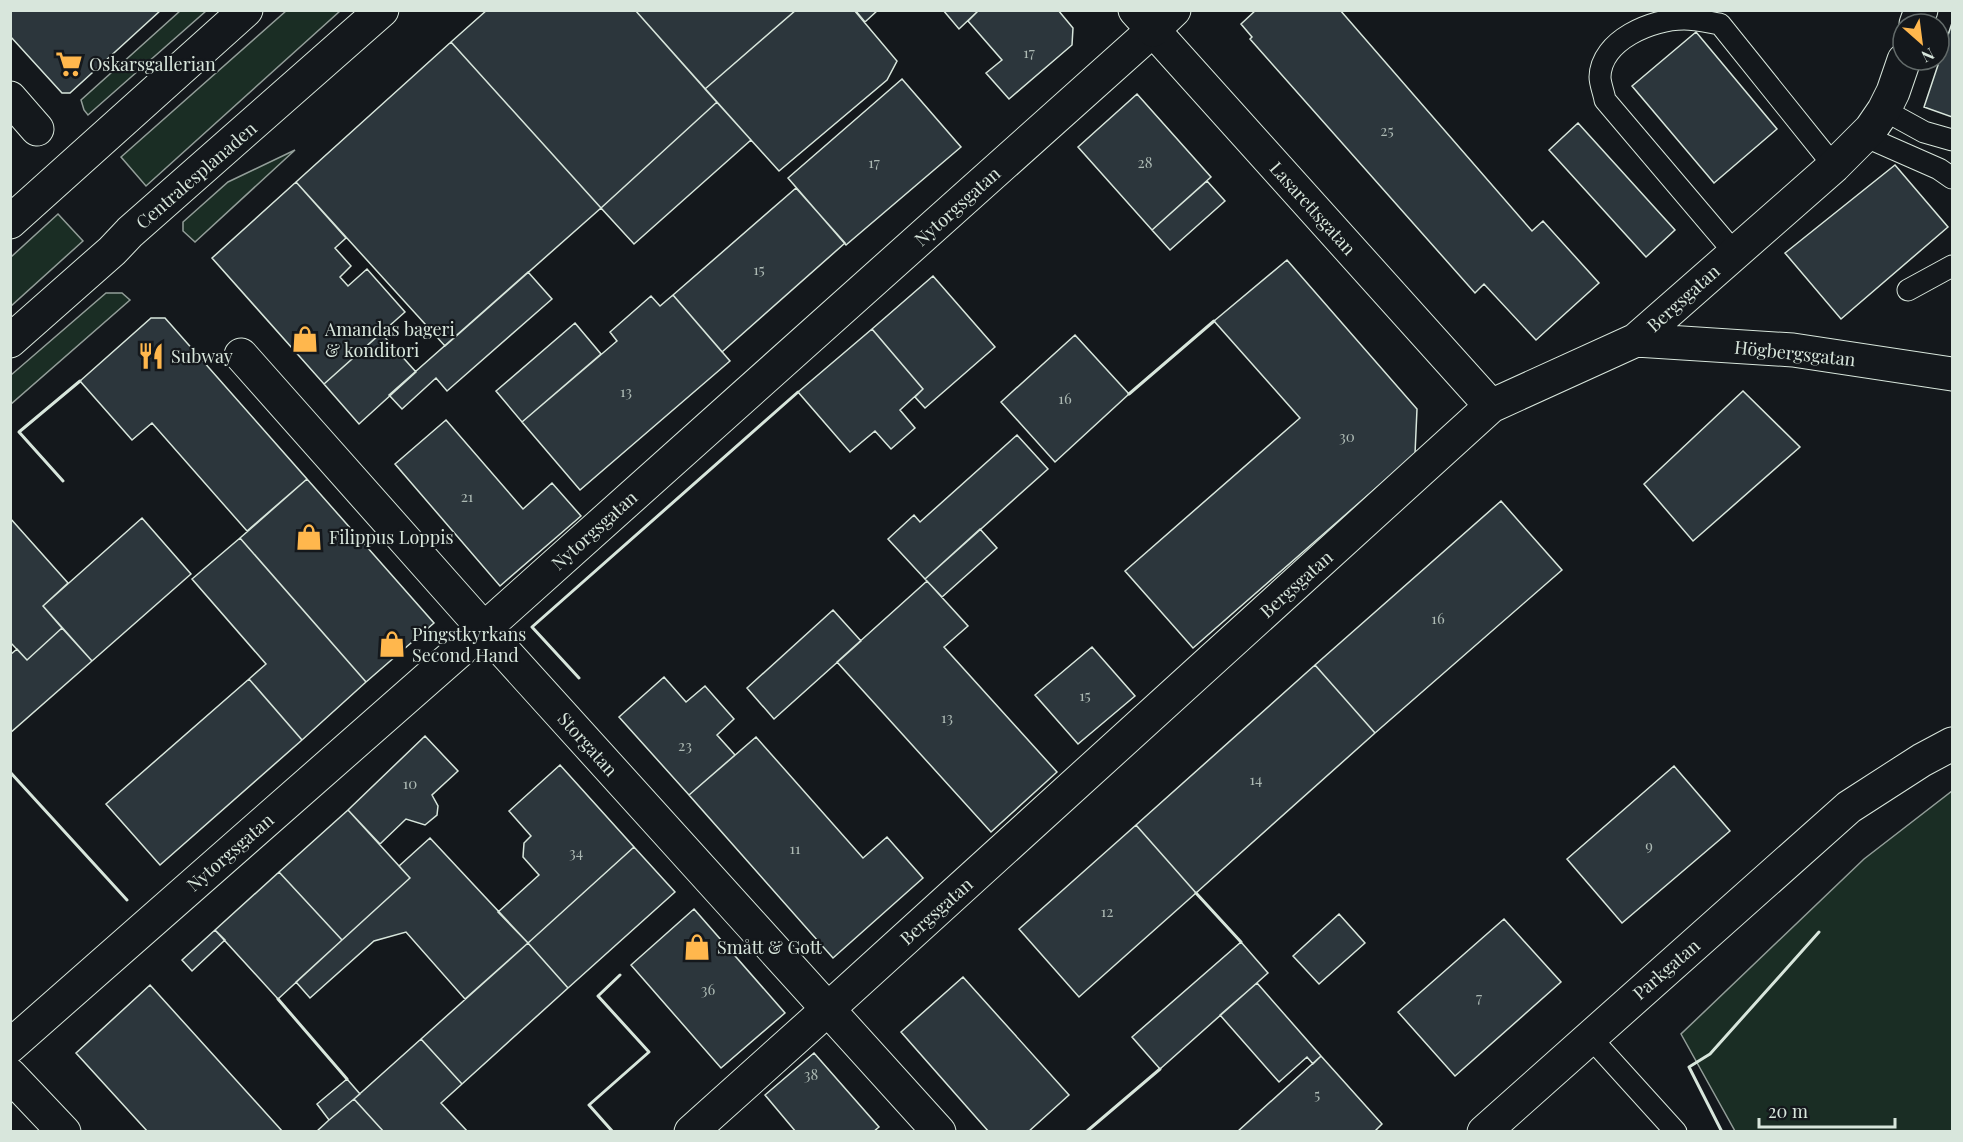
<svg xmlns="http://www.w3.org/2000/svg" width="1963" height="1142" font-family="'Playfair Display',serif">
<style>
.green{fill:#1a2d24;stroke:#939e99;stroke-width:1.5}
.building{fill:#2c363c;stroke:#d8e6dc;stroke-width:1.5}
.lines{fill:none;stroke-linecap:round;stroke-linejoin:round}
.lane-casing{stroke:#d8e6dc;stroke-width:23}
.street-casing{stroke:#d8e6dc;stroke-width:35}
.secondary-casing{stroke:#d8e6dc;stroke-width:35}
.highway-casing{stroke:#d8e6dc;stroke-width:35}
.lane{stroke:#14181c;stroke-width:21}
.street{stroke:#14181c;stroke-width:33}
.secondary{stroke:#14181c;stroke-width:33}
.highway{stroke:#14181c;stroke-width:33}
.wall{stroke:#d8e6dc;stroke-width:3}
.labels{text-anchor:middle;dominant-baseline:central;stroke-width:4.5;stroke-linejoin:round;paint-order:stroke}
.number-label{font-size:15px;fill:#adbab4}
.poi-label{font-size:18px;fill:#d8e6dc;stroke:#14181c;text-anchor:start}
.street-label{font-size:18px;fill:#d8e6dc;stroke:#14181c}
</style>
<rect width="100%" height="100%" fill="#14181c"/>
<path class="green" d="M180,11h26l-118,104 -4,-5 -3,-10z
M286,11h54l-194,175 -25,-29z
M295,150l-100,92 -12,-11v-9l45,-40z
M58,214l25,27 -72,65v-49z
M106,293h16l8,7 -119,104v-29z
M1952,791v340h-217l-54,-97 183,-175z"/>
<path class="building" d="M10,10h151l-91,83h-8l-52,-57z
M487,10h148l82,92 -116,106 -150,-166z
M635,10h161l-91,79z
M796,10h58l43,51 -10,19 -108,91 -74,-82z
M855,10h23l-13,12z
M943,10h36l-20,19z
M979,10h79l15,18 -1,17 -63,54 -23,-26 16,-13 -34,-39z
M1256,10h84l192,221 11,-10 56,62 -63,57 -52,-56 -9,9 -225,-254 2,-2 -11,-13z
M1952,23v94l-28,-10z
M1696,32l81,97 -63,54 -82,-97z
M451,42l150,166 -156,138 -149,-164z
M902,79l59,68 -115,98 -58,-67z
M1137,94l74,83 -59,53 -74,-83z
M717,102l34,38 -117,104 -33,-36z
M1578,123l97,107 -29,27 -97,-107z
M1895,165l53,62 -107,92 -56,-66z
M1207,181l18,20 -55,49 -18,-20z
M296,182l50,56 -11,10 16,18 -11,11 8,9 19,-17 38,43 -81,72 -112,-126z
M796,188l49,55 -123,109 -49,-57z
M1287,260l130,149 -2,45 -222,194 -68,-77 175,-153 -86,-97z
M528,272l24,27 -105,92 -11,-13 -34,31 -13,-14z
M933,276l62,71 -70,61 -10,-11 8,-8 -51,-60z
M673,295l57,66 -150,129 -58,-68 95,-81 -7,-9 41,-36 9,10z
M151,318h14l142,161 -60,52 -95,-108 -20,17 -52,-59z
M575,323l26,31 -79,68 -26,-31z
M872,329l51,60 -23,21 15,18 -24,21 -16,-18 -25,21 -52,-60z
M381,333l35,39 -57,52 -35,-40z
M1075,335l54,59 -74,68 -54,-60z
M1743,391l57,56 -107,94 -49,-57z
M446,420l77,89 29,-26 29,33 -81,70 -105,-122z
M1017,435l31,34 -123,110 -37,-40 26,-24 6,7z
M307,479l127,144 -68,59 -126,-144z
M1501,501l61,69 -187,163 -60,-68z
M10,518l58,65 -25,23 19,22 -35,32 -17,-18z
M142,518l49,56 -99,87 -49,-55z
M980,529l17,19 -55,49 -17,-18z
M240,538l126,144 -64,58 -53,-61 17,-15 -74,-85z
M927,581l41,45 -24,21 113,125 -66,60 -154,-170z
M833,610l28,31 -87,78 -27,-31z
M62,628l30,33 -82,72v-78l7,-6 10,11z
M1092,647l43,49 -57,48 -43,-49z
M1315,665l60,68 -179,160 -60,-68z
M664,677l22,25 19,-16 29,33 -17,16 18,20 -46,40 -70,-78z
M249,679l53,61 -142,125 -54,-61z
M425,736l33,35 -26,24 6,11 -1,9 -12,10 -19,-6 -26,25 -32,-34z
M756,737l107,121 24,-21 36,41 -90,80 -144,-163z
M560,765l74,82 -106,96 -30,-31 41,-37 -16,-18 1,-14 7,-7 -22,-25z
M1674,766l56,65 -108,92 -55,-64z
M348,810l62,68 -68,62 -63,-68z
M1136,825l60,68 -117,104 -60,-68z
M430,838l98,105 -63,56 -59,-67 -32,9 -64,57 -14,-16 114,-104 -11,-12z
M634,847l41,45 -107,96 -40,-45z
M279,872l63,68 -64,59 -63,-69z
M694,909l91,104 -64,55 -90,-103z
M1339,914l26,29 -46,41 -26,-28z
M1504,919l57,63 -106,94 -57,-64z
M215,930l10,10 -33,31 -10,-11z
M1241,942l27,31 -108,96 -28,-32z
M528,943l40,45 -106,96 -41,-45z
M963,977l106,118 -41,37h-39l-88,-100z
M1257,983l64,73 -8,8 -6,-7 -28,25 -59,-67z
M150,985l133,147h-135l-72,-79z
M421,1039l41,45 -21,19 27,29h-84l-30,-33z
M814,1053l65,74 -6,5h-77l-31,-37z
M1321,1056l61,68 -8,8h-137z
M347,1079l13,15 -31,26 -12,-16z
M354,1099l30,33h-68l13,-12z"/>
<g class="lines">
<defs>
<path id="lane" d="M1884,110l40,22 28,8
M1864,136l75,33 13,9
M1734,252l-129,-152c-1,-7 -5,-16 -5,-23 1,-37 52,-58 84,-58 11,0 24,3 36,5l114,142
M1908,290l44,-24
M1589,1036l87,96"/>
<path id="street" d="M1916,24l5,-14
M10,98l27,31
M1636,340l157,10 159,24
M241,355l243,274 455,503
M10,1046l474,-417 669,-599 338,376
M10,1075l54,57
M691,1132l137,-123 663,-603 145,-66 198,-174 37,-37 13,-19 9,-18 11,-32
M1484,1132l365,-325 73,-47 30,-16"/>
<path id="secondary" d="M1135,10l18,20 21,-20"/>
<path id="highway" d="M10,222l236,-212
M10,341l102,-90 18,-19 252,-222"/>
</defs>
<use href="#lane" class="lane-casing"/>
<use href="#street" class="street-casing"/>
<use href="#secondary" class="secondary-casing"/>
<use href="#highway" class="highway-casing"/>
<use href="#lane" class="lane"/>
<use href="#street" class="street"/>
<use href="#secondary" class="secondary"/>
<use href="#highway" class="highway"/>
<path class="wall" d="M1129,394l85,-73
M63,481l-44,-49 61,-51
M579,678l-47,-51 266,-235
M10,772l117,128
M1196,893l45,49
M278,999l69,80
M613,1132l-24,-27 60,-53 -51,-56 22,-21
M1086,1132l74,-63
M1722,1132l-33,-65 21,-13 109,-122"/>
</g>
<defs>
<symbol id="supermarket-bare" viewBox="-9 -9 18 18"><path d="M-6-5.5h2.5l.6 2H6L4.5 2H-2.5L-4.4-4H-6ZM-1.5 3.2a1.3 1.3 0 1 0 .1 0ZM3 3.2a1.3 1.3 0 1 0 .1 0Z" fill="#ffb74d" stroke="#14181c" stroke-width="2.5" paint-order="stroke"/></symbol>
<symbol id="shop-bare" viewBox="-9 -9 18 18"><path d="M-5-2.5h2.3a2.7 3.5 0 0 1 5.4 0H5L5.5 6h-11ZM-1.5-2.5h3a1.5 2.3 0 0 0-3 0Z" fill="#ffb74d" stroke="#14181c" stroke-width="2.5" paint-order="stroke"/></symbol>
<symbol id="restaurant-bare" viewBox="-9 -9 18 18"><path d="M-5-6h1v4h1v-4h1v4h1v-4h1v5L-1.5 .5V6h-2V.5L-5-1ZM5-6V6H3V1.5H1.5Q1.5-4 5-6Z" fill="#ffb74d" stroke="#14181c" stroke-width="2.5" paint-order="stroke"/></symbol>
</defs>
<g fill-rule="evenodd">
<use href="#supermarket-bare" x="50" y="45" width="38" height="38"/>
<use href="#shop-bare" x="286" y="320" width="38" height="38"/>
<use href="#restaurant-bare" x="132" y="337" width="38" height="38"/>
<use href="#shop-bare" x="290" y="518" width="38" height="38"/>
<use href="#shop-bare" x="373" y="625" width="38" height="38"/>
<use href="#shop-bare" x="678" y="928" width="38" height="38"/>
</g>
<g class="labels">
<g class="number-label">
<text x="1029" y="52">17</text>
<text x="1387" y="130">25</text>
<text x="874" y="162">17</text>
<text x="1145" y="162">28</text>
<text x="759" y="269">15</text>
<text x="626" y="391">13</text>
<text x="1065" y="398">16</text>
<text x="1347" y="436">30</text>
<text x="467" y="496">21</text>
<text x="1438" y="618">16</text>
<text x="1085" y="695">15</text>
<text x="947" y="717">13</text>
<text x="685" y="745">23</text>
<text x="1256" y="779">14</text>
<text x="410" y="783">10</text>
<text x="1649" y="845">9</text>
<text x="795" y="848">11</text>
<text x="576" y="852">34</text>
<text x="1107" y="911">12</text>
<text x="708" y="989">36</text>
<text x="1479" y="997">7</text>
<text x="811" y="1074">38</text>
<text x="1317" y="1094">5</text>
</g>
<g class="poi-label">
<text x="89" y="64">Oskarsgallerian</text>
<text x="325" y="329">Amandas bageri<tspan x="325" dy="21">&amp; konditori</tspan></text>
<text x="171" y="356">Subway</text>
<text x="329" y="537">Filippus Loppis</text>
<text x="412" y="634">Pingstkyrkans<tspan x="412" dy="21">Second Hand</tspan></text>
<text x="717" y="947">Smått &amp; Gott</text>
</g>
<g class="street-label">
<text transform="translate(196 175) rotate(-41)">Centralesplanaden</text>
<text transform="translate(957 206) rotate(-42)">Nytorgsgatan</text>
<text transform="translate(1313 208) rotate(48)">Lasarettsgatan</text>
<text transform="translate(1683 298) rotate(-42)">Bergsgatan</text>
<text transform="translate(1795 353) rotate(6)">Högbergsgatan</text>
<text transform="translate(594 530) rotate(-42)">Nytorgsgatan</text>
<text transform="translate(1296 584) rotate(-42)">Bergsgatan</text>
<text transform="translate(588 744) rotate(48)">Storgatan</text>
<text transform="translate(230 852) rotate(-41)">Nytorgsgatan</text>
<text transform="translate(936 911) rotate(-42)">Bergsgatan</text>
<text transform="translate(1666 969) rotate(-41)">Parkgatan</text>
</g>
</g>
<rect width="1963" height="1142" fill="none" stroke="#d8e6dc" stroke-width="24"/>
<g transform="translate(1921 42) rotate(152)"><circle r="28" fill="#14181c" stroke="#626a69" stroke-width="1.5"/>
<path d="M0-4.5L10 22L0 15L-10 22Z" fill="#ffb74d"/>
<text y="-9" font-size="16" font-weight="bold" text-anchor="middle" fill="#d8e6dc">N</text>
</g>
<path d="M1759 1118v9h136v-9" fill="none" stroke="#d8e6dc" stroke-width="3"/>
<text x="1768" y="1118" font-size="18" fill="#d8e6dc" stroke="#14181c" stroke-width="4.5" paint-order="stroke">20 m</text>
</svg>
